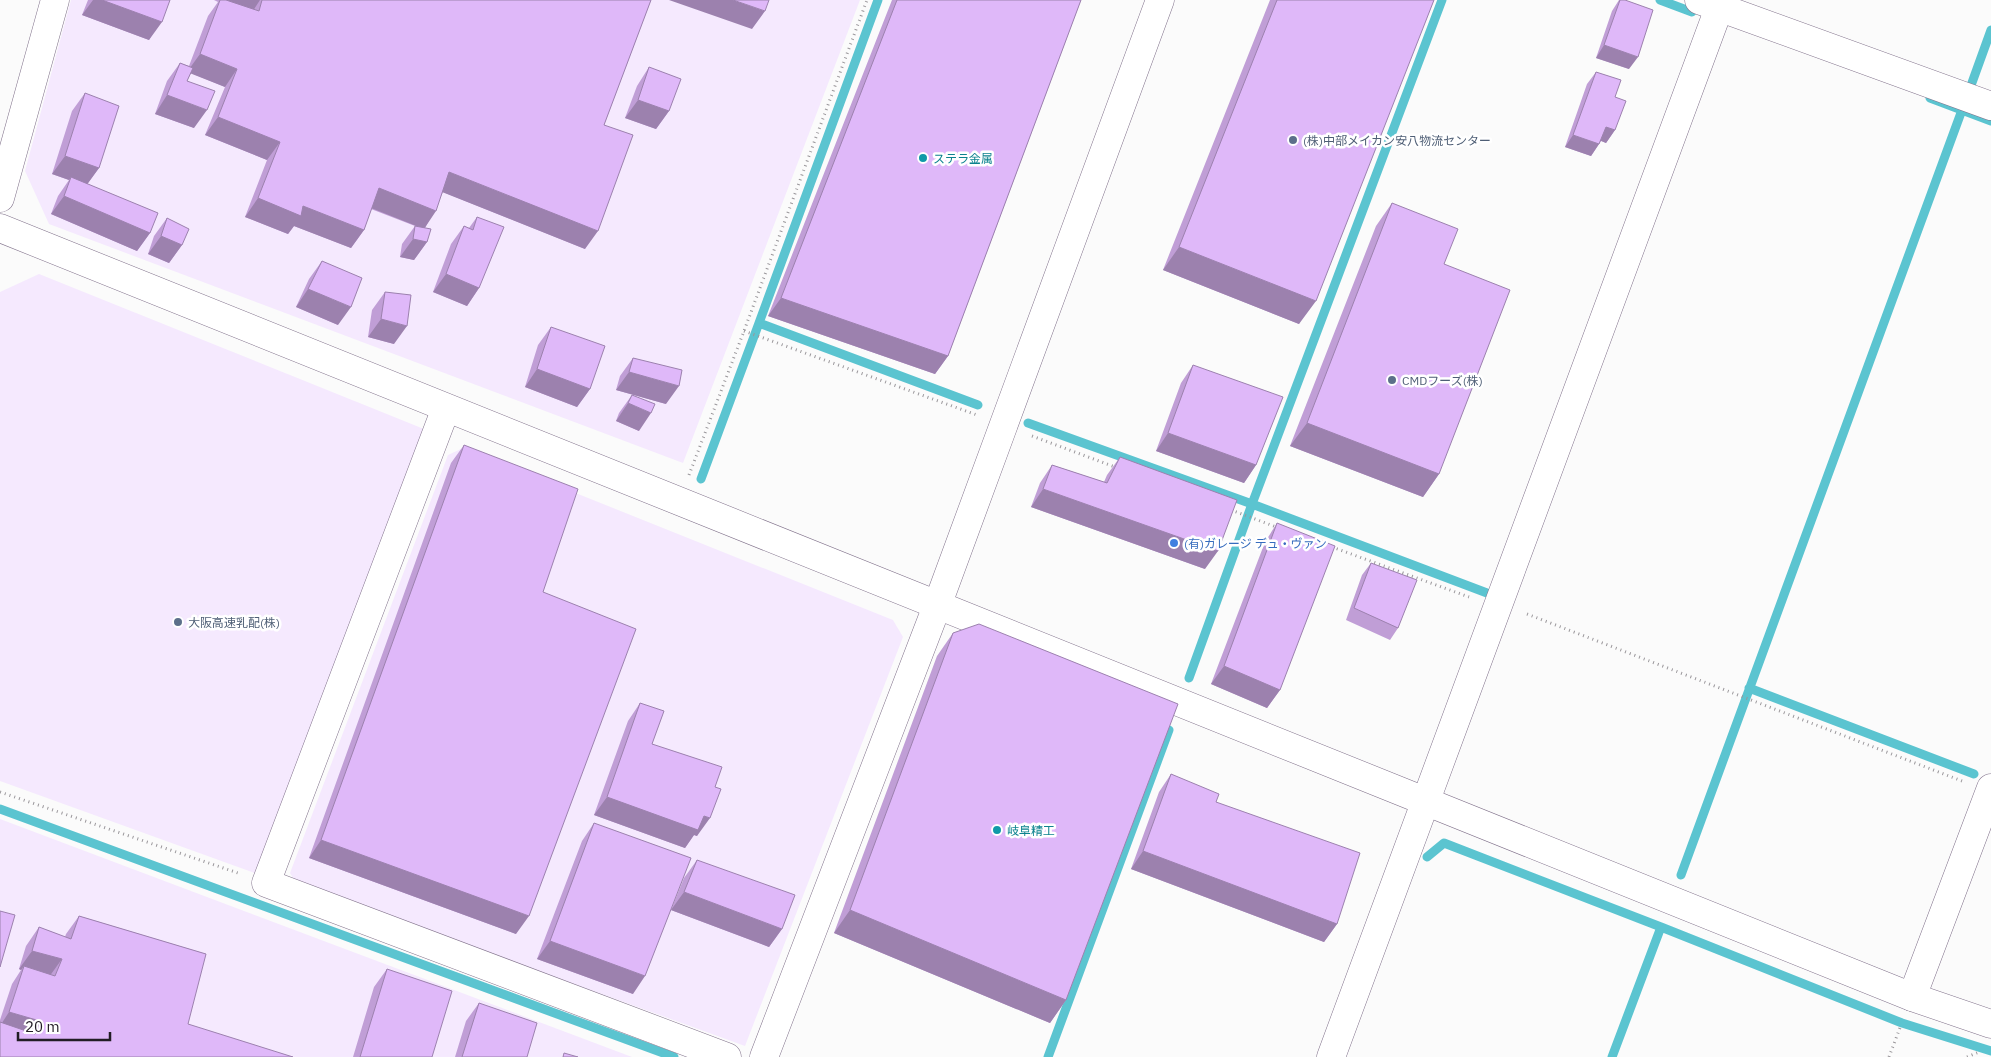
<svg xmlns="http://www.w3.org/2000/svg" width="1991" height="1057" font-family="'IBM Plex Sans','Noto Sans JP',sans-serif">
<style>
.built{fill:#f5e9fe}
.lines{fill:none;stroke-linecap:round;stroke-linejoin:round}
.stream{stroke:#5bc4d0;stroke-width:9}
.minor-casing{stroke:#82738c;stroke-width:29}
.tertiary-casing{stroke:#82738c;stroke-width:29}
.path{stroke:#9a979b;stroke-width:3;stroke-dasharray:1 4;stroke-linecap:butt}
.minor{stroke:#fff;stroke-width:28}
.tertiary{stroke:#fff;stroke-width:28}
.wall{fill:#c09ed6}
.shaded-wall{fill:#9c81ae}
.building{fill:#dfb8f9;stroke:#9c81ae}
.service-dot{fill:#5c6f8a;stroke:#fff;stroke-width:2}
.culture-dot{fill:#0f9aa8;stroke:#fff;stroke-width:2}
.shop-dot{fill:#3f7fe0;stroke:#fff;stroke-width:2}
.labels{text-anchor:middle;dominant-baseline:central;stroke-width:5;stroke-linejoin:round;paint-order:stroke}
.service-label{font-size:12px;fill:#4e5e75;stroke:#fff;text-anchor:start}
.culture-label{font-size:12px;fill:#0d838f;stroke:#fff;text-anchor:start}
.shop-label{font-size:12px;fill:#366cbe;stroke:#fff;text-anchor:start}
</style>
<rect width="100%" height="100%" fill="#fbfbfb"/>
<path class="built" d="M71,0h789l-177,463 -634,-239 -24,-53z
M39,274l385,155 -164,446 -260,-94v-489z
M463,448l430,172 10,17 -158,409 -449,-163 -6,-10 158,-418z
M0,819l632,238h-632z"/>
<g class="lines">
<path class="stream" d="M878,0l-119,323 219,82
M1660,0l32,12
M1969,91l22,-61
M1930,98l61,23
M1028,423l224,81 235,89
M701,479l58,-156
M1189,678l63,-174 190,-504
M1749,688l225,86
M0,809l674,248
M1427,857l17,-14 217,84 -49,130
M1681,875l281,-765
M1661,927l241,96 89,28
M1048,1057l121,-327"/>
<defs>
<path id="minor" d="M1699,0l292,106
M446,408l-180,475 461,174
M1912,997l79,-209
M764,1057l173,-451 223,-606"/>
<path id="tertiary" d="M0,198l55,-198
M0,228l1912,769 79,27
M1331,1057l391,-1057"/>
</defs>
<use href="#minor" class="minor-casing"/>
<use href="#tertiary" class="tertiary-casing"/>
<path class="path" d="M744,331l233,84
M1032,436l83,31
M689,475l55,-144 123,-331
M1231,510l48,18
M1332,547l137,50
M1527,614l435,167
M0,792l238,81
M1889,1057l12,-32
M1967,1057l12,-5"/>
<use href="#minor" class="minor"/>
<use href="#tertiary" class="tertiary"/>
</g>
<path class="wall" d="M88,0h82l-21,40 -67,-25z
M214,0h437l-47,125 -19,124 -142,-57 -18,36 2,14 -13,18 -14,-3 2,-13 13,-18 -44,-17 -7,21 -13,18 -57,-22 -6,8 -43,-17 22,-57 -62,-25 20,-48 -34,-14 -4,8 7,47 -39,-14 12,-33 13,-18 9,3 19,-50 10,-14z
M892,0h189l-133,356 -13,18 -167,-58z
M1270,0h164l-135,324 -136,-54z
M1619,0h6l4,69 -33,-11 16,-47z
M649,67l20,44 -13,18 -31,-11 12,-32z
M1596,72l19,25v33l-9,13 -5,-2 -10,15 -26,-9 22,-63z
M85,93l14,75 -12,16 63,49 -13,18 -86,-37 7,-18 11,-16 -17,-6 20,-63z
M1392,203l52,61 -5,210 -16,23 -133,-51 86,-220z
M477,217l2,71 -12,18 -34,-14 18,-48 13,-18 5,2z
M167,218l15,27 -13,18 -21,-9 6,-18z
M322,261l16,64 -42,-18 13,-28z
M385,292l9,52 -26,-7 4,-27z
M551,327l39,62 -13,18 -52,-20 13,-42z
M633,358l33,46 -50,-14 4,-14z
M1193,365l63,100 -12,18 -88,-32 25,-68z
M632,395l7,36 -23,-10 3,-8z
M464,445l79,147 -27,342 -207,-76 142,-395z
M1120,457l85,112 -174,-62 9,-24 12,-18 52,17 3,-7z
M1277,523l3,167 -13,18 -56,-24 54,-142z
M1371,563l27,65 -8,12 -44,-20 16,-45z
M953,633l113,367 -16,23 -216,-90 103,-277z
M640,703l12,41 63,43 -18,49 -3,-1 -9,13 -91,-33 34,-94z
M1171,774l45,28 121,122 -13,18 -193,-73 28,-77z
M594,823l39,171 -96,-35 45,-118z
M697,860l85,69 -13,18 -98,-37 13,-32z
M79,916l127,38 -206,103v-37l12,-36 9,-14 -2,-1 7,-23 13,-19 26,10 1,-3z
M387,969l45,88h-79l21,-70z
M479,1003l48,54h-72l11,-36z"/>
<path class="shaded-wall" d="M93,0h9l60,22 -13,18 -67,-25z
M220,0h40l-9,14z
M669,0h64l32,11 -13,18z
M1604,45l34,12 -9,12 -33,-11z
M200,54l37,15 -12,18 -38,-15z
M167,95l40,15 -13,18 -39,-14z
M638,100l31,11 -13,18 -31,-11z
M218,117l62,25 -13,18 -62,-25z
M1606,127l9,3 -9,13 -9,-4z
M1573,135l26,9 -8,12 -26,-9z
M65,156l34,12 -13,18 -15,-9 -2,3 -17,-6z
M449,172l149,59 -13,18 -148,-59z
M379,188l57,23 -12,18 -58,-23z
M64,196l86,37 -13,18 -86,-37z
M258,198l45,8 61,24 -13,18 -57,-22 -6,8 -43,-17z
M161,236l21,9 -13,18 -21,-9z
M413,239l14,3 -13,18 -14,-3z
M1179,247l137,54 -17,23 -136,-54z
M446,274l33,14 -12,18 -34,-14z
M308,289l43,18 -13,18 -42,-18z
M781,298l167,58 -13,18 -167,-58z
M381,319l26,7 -13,18 -26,-7z
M537,369l53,20 -13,18 -52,-20z
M629,372l50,14 -13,18 -50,-14z
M628,403l23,10 -12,18 -23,-10z
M1307,423l132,51 -16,23 -133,-51z
M1168,433l88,32 -12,18 -88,-32z
M1043,489l175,62 -13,18 -174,-62z
M1224,666l56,24 -13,18 -56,-24z
M607,797l97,19 6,2 -13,18 -3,-1 -9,13 -91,-33z
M321,840l208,76 -13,18 -207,-76z
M1143,851l194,73 -13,18 -193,-73z
M684,892l98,37 -13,18 -98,-37z
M850,910l216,90 -16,23 -216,-90z
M550,941l95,35 -12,18 -96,-35z
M32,951l30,8 -13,18 -25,-11 -3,4 -2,-1z
M9,1012l31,9 -13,18 -27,-13z"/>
<path class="building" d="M102,0h68l-8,22z
M220,0h6l33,11 3,-11h389l-47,125 29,10 -35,96 -149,-59 -13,39 -57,-23 -15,42 -61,-24 -2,10 -43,-18 22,-56 -62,-25 19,-48 -37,-15z
M733,0h36l-4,11z
M897,0h184l-133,356 -167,-58z
M1277,0h157l-118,301 -137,-54z
M1620,0h5l28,10 -15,47 -34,-12z
M180,63l13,5 -6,13 28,10 -8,19 -40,-15z
M649,67l32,12 -12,32 -31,-11z
M1596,72l25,8 -6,17 11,4 -11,29 -9,-3 -7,17 -26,-9z
M85,93l34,13 -20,62 -34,-12z
M71,177l87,36 -8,20 -86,-37z
M1392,203l66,26 -14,35 66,26 -71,184 -132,-51z
M477,217l27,10 -25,61 -33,-14 18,-48 9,4z
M167,218l22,11 -7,16 -21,-9z
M415,226l16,3 -4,13 -14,-3z
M322,261l40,17 -11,29 -43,-18z
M385,292l26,3 -4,31 -26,-7z
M551,327l54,19 -15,43 -53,-20z
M633,358l49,12 -3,16 -50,-14z
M1193,365l90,32 -27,68 -88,-32z
M632,395l23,9 -4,9 -23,-10z
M464,445l114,44 -35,103 93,37 -107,287 -208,-76z
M1120,457l117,43 -19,51 -175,-62 9,-24 55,18z
M1277,523l58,23 -55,144 -56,-24z
M1371,563l46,17 -19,48 -44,-20z
M979,624l199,80 -112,296 -216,-90 103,-277z
M640,703l24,8 -12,33 70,23 -7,20 6,2 -11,29 -6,-2 -6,14 -91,-33z
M1171,774l48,20 -3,8 144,51 -23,71 -194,-73z
M594,823l97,35 -46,118 -95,-35z
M697,860l98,35 -13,34 -98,-37z
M0,911l15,4 -15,52z
M79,916l127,38 -18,70 105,33h-293v-35l35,12 5,-13 -31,-9 15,-46 31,10 7,-17 -30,-8 7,-24 32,12z
M387,969l65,22 -20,66h-72z
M479,1003l58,20 -10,34h-65z
M564,1053l14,4h-15z"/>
<g class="service-dot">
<circle cx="1293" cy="140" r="5"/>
<circle cx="1392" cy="380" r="5"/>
<circle cx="178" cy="622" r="5"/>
</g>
<g class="culture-dot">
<circle cx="923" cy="158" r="5"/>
<circle cx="997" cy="830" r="5"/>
</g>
<circle class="shop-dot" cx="1174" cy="543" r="5"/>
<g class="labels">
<g class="service-label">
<text x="1303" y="140">(株)中部メイカン安八物流センター</text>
<text x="1402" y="380">CMDフーズ(株)</text>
<text x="188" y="622">大阪高速乳配(株)</text>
</g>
<g class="culture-label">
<text x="933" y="158">ステラ金属</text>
<text x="1007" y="830">岐阜精工</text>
</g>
<g class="shop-label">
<text x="1184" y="543">(有)ガレージ デュ・ヴァン</text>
</g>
</g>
<path d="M18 1032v8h92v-8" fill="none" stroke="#221c25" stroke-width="2.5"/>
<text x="25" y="1032" font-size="15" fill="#221c25" stroke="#ffffff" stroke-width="4" paint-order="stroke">20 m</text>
</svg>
